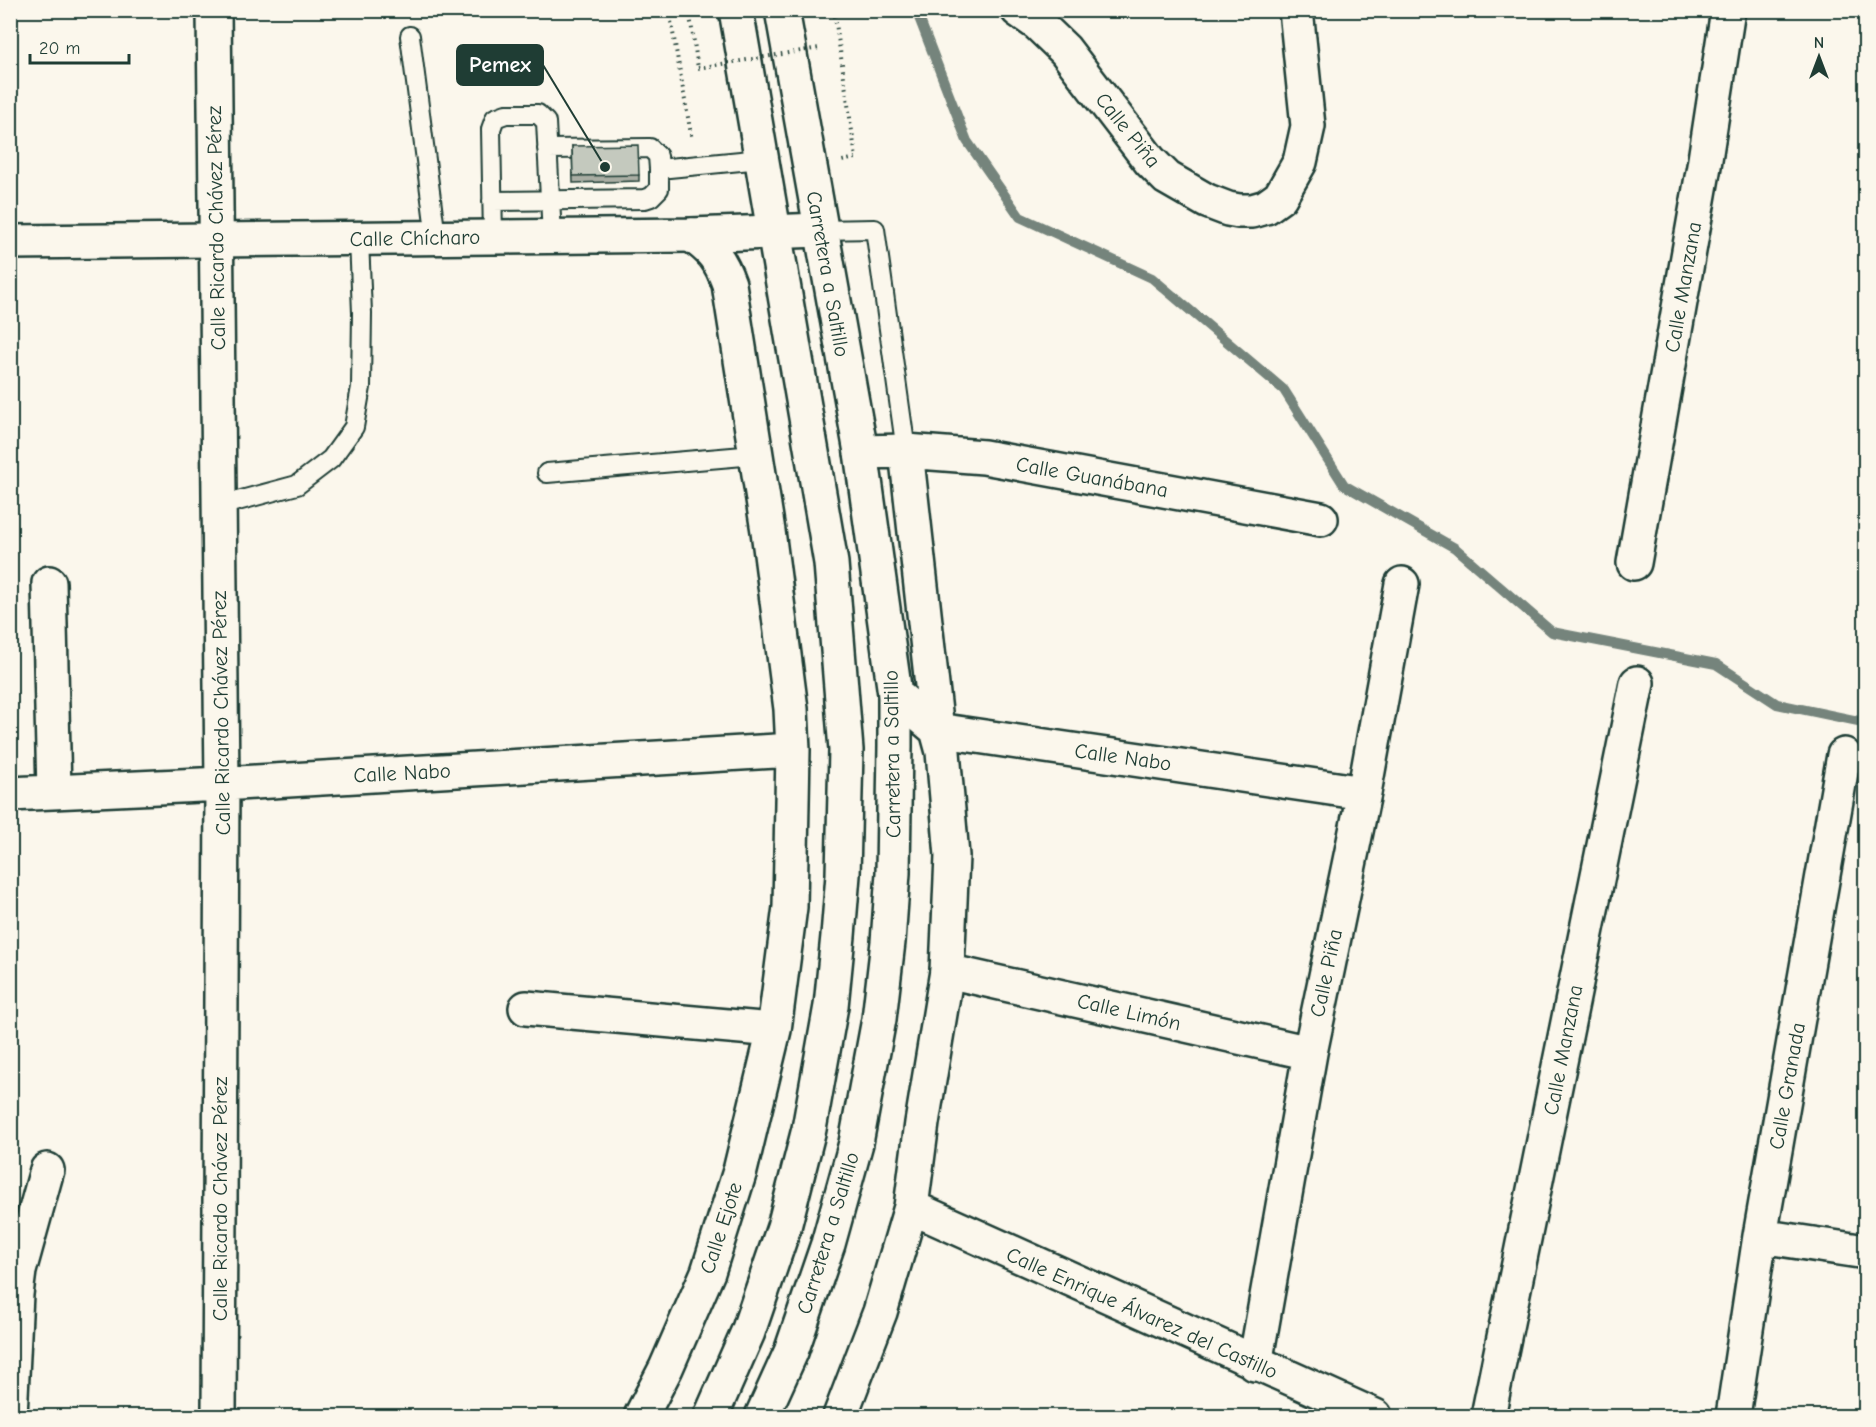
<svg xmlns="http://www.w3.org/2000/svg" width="1876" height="1427" font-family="'Comic Neue',sans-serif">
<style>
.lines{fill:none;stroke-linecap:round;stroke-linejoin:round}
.stream{stroke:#74847b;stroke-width:10}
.service-casing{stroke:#1f3d34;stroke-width:22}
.minor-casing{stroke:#1f3d34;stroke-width:38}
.tertiary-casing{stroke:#1f3d34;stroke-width:38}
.primary-casing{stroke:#1f3d34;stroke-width:38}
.path{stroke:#1f3d34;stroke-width:4;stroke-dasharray:1.5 4.5;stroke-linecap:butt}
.service{stroke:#fbf7ec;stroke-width:18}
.minor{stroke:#fbf7ec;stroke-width:33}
.tertiary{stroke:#fbf7ec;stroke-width:33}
.primary{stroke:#fbf7ec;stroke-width:33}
.path-bridge{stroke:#1f3d34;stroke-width:4;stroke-dasharray:1.5 4.5;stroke-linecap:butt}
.wall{fill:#a9ada3;stroke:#1f3d34;stroke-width:1.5}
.building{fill:#c4c9be;stroke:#1f3d34;stroke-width:1.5}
.labels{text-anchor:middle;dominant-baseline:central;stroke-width:5;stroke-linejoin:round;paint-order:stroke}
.street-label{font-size:21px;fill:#1f3d34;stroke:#fbf7ec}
.leader{fill:none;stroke:#1f3d34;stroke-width:2}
.callout-dot{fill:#1f3d34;stroke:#fbf7ec;stroke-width:2}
.callout{fill:#1f3d34;stroke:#1f3d34;stroke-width:2}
.callout-label{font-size:22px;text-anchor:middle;font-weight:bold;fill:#fff}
</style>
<rect width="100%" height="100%" fill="#fbf7ec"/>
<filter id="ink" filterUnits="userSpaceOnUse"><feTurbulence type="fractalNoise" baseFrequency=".0167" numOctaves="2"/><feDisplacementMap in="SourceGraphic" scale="12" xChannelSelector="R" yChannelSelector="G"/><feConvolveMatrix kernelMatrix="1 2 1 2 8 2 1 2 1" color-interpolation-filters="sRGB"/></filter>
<g filter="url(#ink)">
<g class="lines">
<path class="stream" d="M916,10l51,131 53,76 132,61 132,112 60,95 111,63 97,84 164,32 61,40 86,18 3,2"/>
<defs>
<path id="service" d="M410,36l26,202
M547,149l103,-1 8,8 1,13 102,-10
M492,201l153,-2 6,-2 8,-8v-20
M820,230l55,-1 31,222
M493,237l-2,-108 4,-11 11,-4h32l8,8 6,114
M547,473l208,-18
M219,506l78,-21 34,-26 23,-32 7,-40 1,-74 -3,-74"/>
<path id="minor" d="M214,10l8,774 -3,632
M1018,10l20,14 27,26 85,111 17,17 40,23 21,8 11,2h13l14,-4 14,-10 20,-35 8,-36 -12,-116
M906,451l31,279 427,63
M861,452l45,-1 78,6 337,62
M1634,563l70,-397 24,-156
M49,583l5,209
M10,794l212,-10 571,-34
M947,971l363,82
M526,1008l248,22
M1760,1236l106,16
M1255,1364l55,-311 54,-260 38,-209
M10,1416l6,-122 3,-23 28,-101
M641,1416l25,-48 42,-96 32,-101 34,-141 16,-123 3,-157 -2,-41 -23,-178 -39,-247c-9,-25 -17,-35 -38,-49
M1488,1416l149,-733
M1733,1416l27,-180 84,-481"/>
<path id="tertiary" d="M10,242l681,-7 129,-5
M911,1207l464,209
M840,1416l40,-104 31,-105 11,-84 25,-152 5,-115 -9,-104 -6,-22 -42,-36"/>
<path id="primary" d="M711,1416l37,-84 36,-105 25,-98 22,-123 7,-70 5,-61 3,-125 -15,-187 -95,-553
M762,1416l29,-64 37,-108 28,-101 23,-124 9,-77 5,-69 2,-127v-52l-34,-242 -79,-442"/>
</defs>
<use href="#service" class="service-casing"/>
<use href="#minor" class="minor-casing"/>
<use href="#tertiary" class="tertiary-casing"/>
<use href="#primary" class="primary-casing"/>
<path class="path" d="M669,10l23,130
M689,10l9,58
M834,10l22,148 -14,3"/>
<use href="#service" class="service"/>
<use href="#minor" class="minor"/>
<use href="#tertiary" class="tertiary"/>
<use href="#primary" class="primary"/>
<path class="path-bridge" d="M698,68l121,-20"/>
</g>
<path class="wall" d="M572,146l67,29v6l-66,2z"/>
<path class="building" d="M638,145l1,30 -66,1 -1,-30z"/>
</g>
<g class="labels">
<g class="street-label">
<text transform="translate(1128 130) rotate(51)">Calle Piña</text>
<text transform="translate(216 228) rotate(-91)">Calle Ricardo Chávez Pérez</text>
<text transform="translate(415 238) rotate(-1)">Calle Chícharo</text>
<text transform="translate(828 274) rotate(80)">Carretera a Saltillo</text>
<text transform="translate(1683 287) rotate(-80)">Calle Manzana</text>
<text transform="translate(1092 477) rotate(10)">Calle Guanábana</text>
<text transform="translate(221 713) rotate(-91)">Calle Ricardo Chávez Pérez</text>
<text transform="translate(892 754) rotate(-91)">Carretera a Saltillo</text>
<text transform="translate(1123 757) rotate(8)">Calle Nabo</text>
<text transform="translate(402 773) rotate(-3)">Calle Nabo</text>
<text transform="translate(1326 973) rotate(-78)">Calle Piña</text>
<text transform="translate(1129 1012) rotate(13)">Calle Limón</text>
<text transform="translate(1563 1050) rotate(-79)">Calle Manzana</text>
<text transform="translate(1787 1086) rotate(-80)">Calle Granada</text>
<text transform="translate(220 1199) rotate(-90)">Calle Ricardo Chávez Pérez</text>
<text transform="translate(721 1228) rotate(-72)">Calle Ejote</text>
<text transform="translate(828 1233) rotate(-73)">Carretera a Saltillo</text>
<text transform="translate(1142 1313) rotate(24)">Calle Enrique Álvarez del Castillo</text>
</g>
</g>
<path class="leader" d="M605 167L543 65"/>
<circle class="callout-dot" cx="605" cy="167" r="6"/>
<rect class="callout" x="457" y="45" width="86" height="40" rx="6"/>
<g class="callout-label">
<text x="500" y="72">Pemex</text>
</g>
<rect width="1876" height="1427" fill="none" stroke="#fbf7ec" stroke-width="36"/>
<rect x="18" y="18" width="1840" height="1391" fill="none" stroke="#1f3d34" stroke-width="2" filter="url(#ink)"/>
<g transform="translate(1819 57)" stroke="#fbf7ec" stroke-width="4.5" paint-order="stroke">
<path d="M0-4.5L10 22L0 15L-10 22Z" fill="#1f3d34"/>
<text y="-9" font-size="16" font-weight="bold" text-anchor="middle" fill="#1f3d34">N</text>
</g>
<path d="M30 54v9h99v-9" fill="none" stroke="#1f3d34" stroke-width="3"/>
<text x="39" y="54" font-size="18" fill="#1f3d34" stroke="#fbf7ec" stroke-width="4.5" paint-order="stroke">20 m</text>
</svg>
